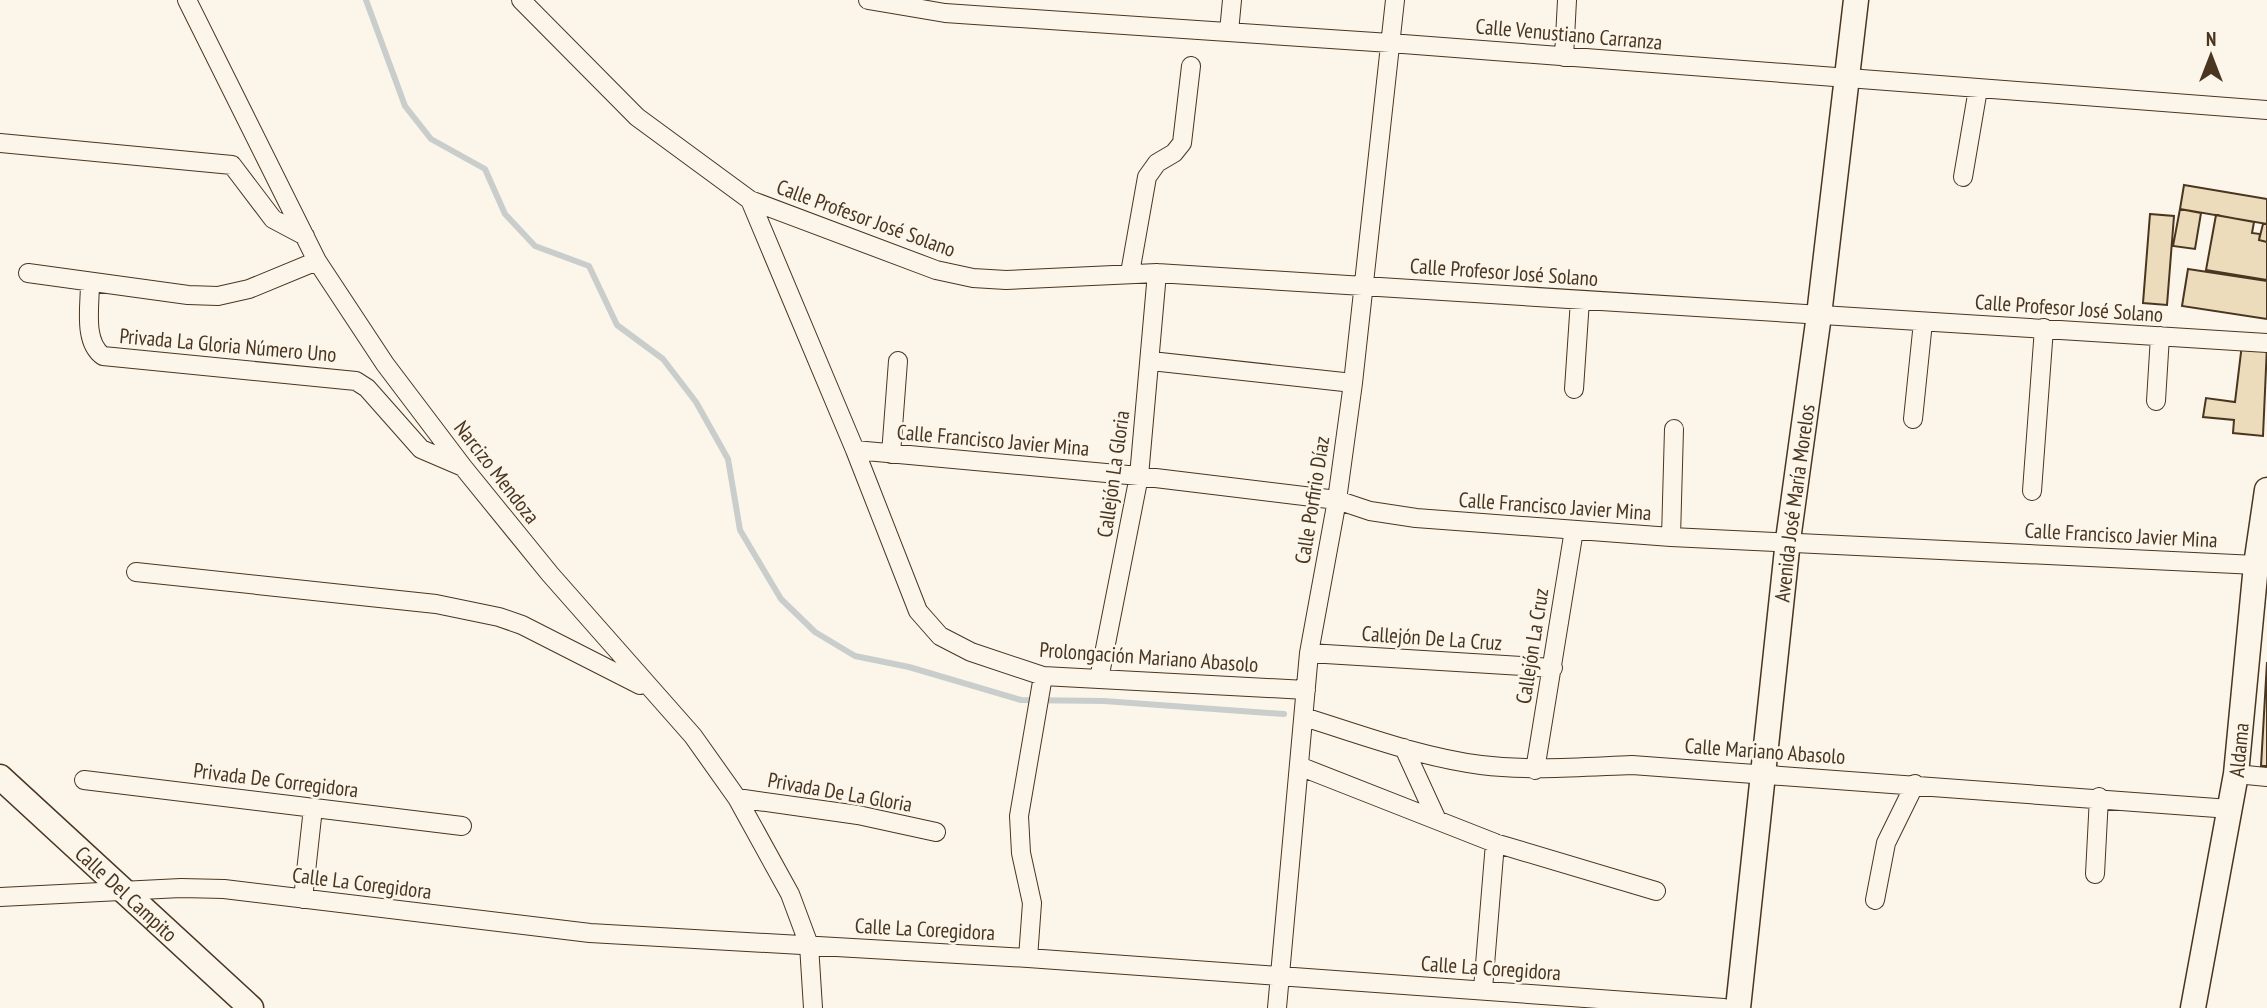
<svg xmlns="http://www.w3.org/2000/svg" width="2267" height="1008" font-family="'PT Sans Narrow',sans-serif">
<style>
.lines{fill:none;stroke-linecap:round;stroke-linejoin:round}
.stream{stroke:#c9cecd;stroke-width:6}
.building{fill:#ecdcbc;stroke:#4a3520;stroke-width:2}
.street-casing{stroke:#4a3520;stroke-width:20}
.secondary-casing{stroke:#4a3520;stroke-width:27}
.street{stroke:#fbf6e9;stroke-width:18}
.secondary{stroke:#fbf6e9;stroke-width:24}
.labels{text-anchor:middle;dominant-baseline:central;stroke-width:5;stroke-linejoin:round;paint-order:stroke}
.street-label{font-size:21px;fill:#4a3520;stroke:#fbf6e9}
</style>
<rect width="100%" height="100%" fill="#fbf6e9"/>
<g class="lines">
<path class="stream" d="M366,0l39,106 26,33 54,30 20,45 30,32 54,20 28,59 46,34 33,43 32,57 12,71 41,69 34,33 40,24 54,11 112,33 83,1 180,13"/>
</g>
<path class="building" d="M2184,185l83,14v25l-87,-15z
M2180,209l21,4 -6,36 -22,-3z
M2150,214l24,2 -7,89 -24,-2z
M2216,215l38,7 -2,11 8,1 -1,6 8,2v38l-61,-10z
M2263,224h4v18l-8,-2z
M2188,269l79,12v38l-85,-13z
M2242,344l25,2 -4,90 -30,-3 1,-13 -31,-3 3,-19 29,4z
M2267,662v104h-6z"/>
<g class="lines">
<defs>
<path id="street" d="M187,0l130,261 68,103 78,103 87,107 143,162 44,62 53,96 19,51 4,63
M521,0l116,117 113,83 105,250 63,161 22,25 31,16 72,24 263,14
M868,0l77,13 445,30 877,67
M1229,32l3,-32
M1564,57l3,-57
M0,143l232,22 41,54 32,17
M1963,177l15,-88
M750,200l186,70 37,8 33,2 151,-7 1110,70
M28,273l160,22 30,1 31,-7 68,-28
M1130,273l17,-96 10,-14 17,-10 8,-10 9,-77
M90,283c0,23 -7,59 13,73l253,25 11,7 54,61 42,18
M1151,361l202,22
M1574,389l6,-89
M2156,401l4,-65
M1913,419l10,-97
M855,450l284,26 198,24 33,11 46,7 255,19 585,28
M891,454l7,-93
M2032,491l12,-163
M1671,537l3,-108
M136,572l300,32 63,13 23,8 118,60
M1309,653l244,15
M1099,679l40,-203 18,-203
M1304,717c58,18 116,40 177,48 50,6 100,2 151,0l598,44
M1404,748l33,72
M1299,766l196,77 161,48
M1535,770l39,-240
M2236,774l31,3
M84,780l378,46
M737,798l121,17 78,17
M2095,874l4,-77
M0,897l181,-9 43,1 366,44 438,25 696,50
M303,899l10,-91
M1875,900l11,-57 29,-59
M1028,958l4,-55 -11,-50 -2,-37 24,-140
M1483,989l12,-146
M1277,1008l32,-355 28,-153 16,-117 42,-383"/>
<g id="secondary">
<path id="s1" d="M0,777l251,231"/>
<path id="s2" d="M1738,1008l50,-468 31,-225 37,-315"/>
<path id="s3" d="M2193,1008l43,-234 20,-209 11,-75"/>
</g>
</defs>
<use href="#street" class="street-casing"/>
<use href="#secondary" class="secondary-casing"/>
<use href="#street" class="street"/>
<use href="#secondary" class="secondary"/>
</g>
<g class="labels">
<g class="street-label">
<text transform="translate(1569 34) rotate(5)">Calle Venustiano Carranza</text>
<text transform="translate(866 218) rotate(20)">Calle Profesor José Solano</text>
<text transform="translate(1504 272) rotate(4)">Calle Profesor José Solano</text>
<text transform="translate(2069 308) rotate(4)">Calle Profesor José Solano</text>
<text transform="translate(228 345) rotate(5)">Privada La Gloria Número Uno</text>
<text transform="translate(993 440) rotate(5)">Calle Francisco Javier Mina</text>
<text transform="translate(497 472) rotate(52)">Narcizo Mendoza</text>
<text transform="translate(1113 474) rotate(-82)">Callejón La Gloria</text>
<text transform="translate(1312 500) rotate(-81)">Calle Porfirio Díaz</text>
<text stroke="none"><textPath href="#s2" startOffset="508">Avenida José María Morelos</textPath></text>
<text transform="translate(1555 506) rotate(4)">Calle Francisco Javier Mina</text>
<text transform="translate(2121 535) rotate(3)">Calle Francisco Javier Mina</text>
<text transform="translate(1432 638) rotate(4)">Callejón De La Cruz</text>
<text transform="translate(1532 646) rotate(-81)">Callejón La Cruz</text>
<text transform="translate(1149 657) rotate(4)">Prolongación Mariano Abasolo</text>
<text stroke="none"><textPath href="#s3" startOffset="262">Aldama</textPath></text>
<text transform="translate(1765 751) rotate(4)">Calle Mariano Abasolo</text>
<text transform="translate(276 780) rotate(7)">Privada De Corregidora</text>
<text transform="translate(840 792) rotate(10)">Privada De La Gloria</text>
<text transform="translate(362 883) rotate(7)">Calle La Coregidora</text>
<text stroke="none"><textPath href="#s1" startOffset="172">Calle Del Campito</textPath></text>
<text transform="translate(925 929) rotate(3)">Calle La Coregidora</text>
<text transform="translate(1491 968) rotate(4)">Calle La Coregidora</text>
</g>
</g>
<g transform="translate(2211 56)" stroke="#fbf6e9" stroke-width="5" paint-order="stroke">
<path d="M0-5L12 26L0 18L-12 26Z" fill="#4a3520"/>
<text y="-10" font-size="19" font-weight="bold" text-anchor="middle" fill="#4a3520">N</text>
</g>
</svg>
